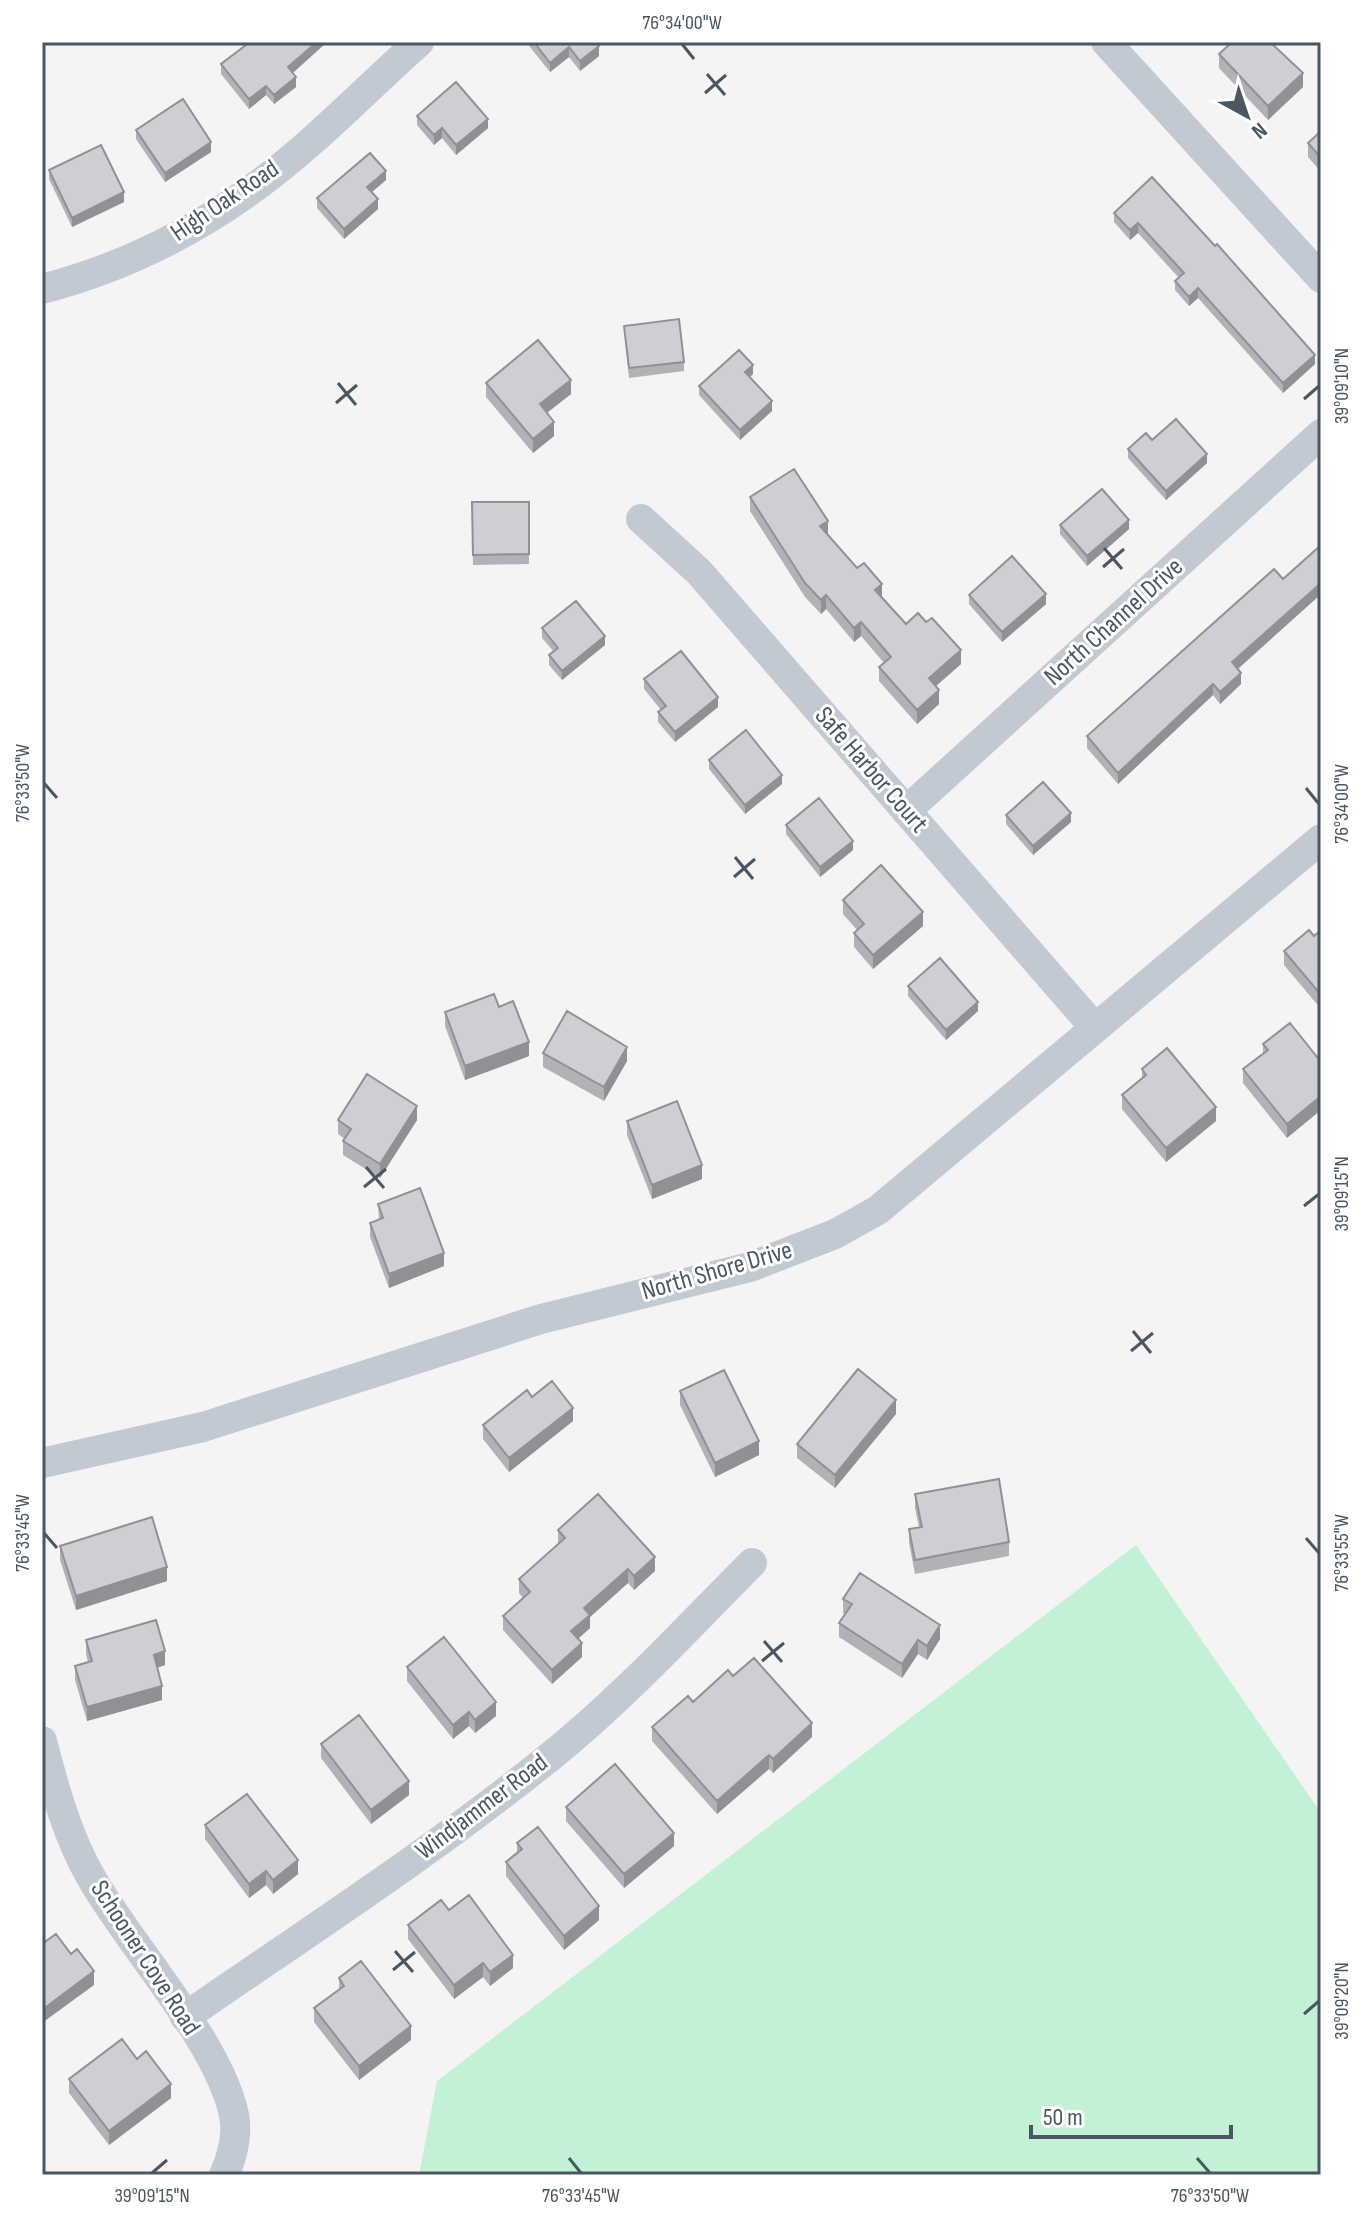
<svg xmlns="http://www.w3.org/2000/svg" width="1363" height="2217" font-family="'Sofia Sans Condensed',sans-serif">
<style>
.green{fill:#c3f1d5}
.lines{fill:none;stroke-linecap:round;stroke-linejoin:round}
.minor{stroke:#c1cad2;stroke-width:30}
.wall{fill:#b0b2b7}
.shaded-wall{fill:#909195}
.building{fill:#cdcfd5;stroke:#909195;stroke-width:2}
.ticks{fill:none;stroke:#4a5661;stroke-width:3}
.labels{text-anchor:middle;dominant-baseline:central;stroke-width:6;stroke-linejoin:round;paint-order:stroke}
.street-label{font-size:26px;fill:#4a5661;stroke:#fff}
.neatline{fill:none;stroke:#4a5661;stroke-width:3}
.ticks-label{font-size:20px;text-anchor:middle;fill:#4a5661}
</style>
<rect width="100%" height="100%" fill="#f5f3f3"/>
<path class="green" d="M1136,1545l185,268v362h-902l18,-94z"/>
<g class="lines">
<path class="minor" d="M1106,42l215,236
M42,289c77,-20 149,-55 213,-102 58,-42 110,-97 164,-145
M641,519l58,53 396,456
M906,811l415,-377
M42,1463l161,-36 338,-108 209,-52 85,-33 43,-24 443,-371
M42,1741c12,47 26,97 50,138 39,68 127,163 142,236 4,20 -2,43 -10,60
M185,2017c123,-85 250,-167 366,-261 72,-58 136,-128 201,-193"/>
</g>
<path class="wall" d="M250,42h77l-34,31 3,14 -22,17 -8,-9 -17,14 -28,-35v-10z
M526,42h70l3,14 -19,15 -11,-14 -19,15z
M1219,54l84,33 -35,33 -49,-52z
M417,116l71,12 -32,27 -14,-17 -8,7 -17,-20z
M136,130l75,22 -46,30 -29,-43z
M1321,131v41l-13,-15v-14z
M49,170l75,32 -52,25 -23,-48z
M1152,177l163,187 -32,29 -85,-95 -9,8 -14,-16v-9l4,-3 -41,-45 -8,7 -16,-18v-9z
M386,180l-14,12 6,17 -34,30 -27,-31v-10z
M624,326l60,36v9l-55,7z
M753,374l-3,3 22,34 -32,29 -41,-45v-9z
M486,383l85,11 -24,19 7,23 -21,17 -47,-56z
M1152,440l55,23 -41,37 -38,-42v-9z
M750,497l78,38 78,89 55,40 -25,22 3,18 -22,20 -38,-43v-14l5,-4 -23,-27 -7,6 -28,-33 -5,5 -16,-17 -55,-86z
M472,502h57v62l-56,1z
M1060,525l69,4 -42,37 -27,-32z
M1321,545v49l-83,75 3,15 -21,20 -7,-9 -95,89 -31,-36v-12l196,-157z
M969,595l77,9 -44,38 -33,-38z
M542,628l63,17 -43,35 -13,-15v-10l5,-3 -12,-14z
M644,679l74,28 -43,35 -17,-20v-10l3,-2 -17,-21z
M709,760l73,24 -37,30 -36,-45z
M1006,815l65,7 -38,33 -27,-31z
M786,825l67,25 -33,27 -34,-43z
M843,900l80,26 -50,43 -19,-22v-14l3,-3 -14,-16z
M1321,930v79l-37,-44v-14l30,-15z
M908,986l70,25 -32,29 -38,-44z
M499,1007l30,49 -64,24 -20,-54v-14z
M1290,1023l-3,115 -44,-55v-14l20,-15v-10z
M543,1053l84,8 -23,40 -61,-34z
M1142,1069l74,52 -50,41 -44,-53v-14l20,-17z
M338,1120h79l-37,58 -37,-23v-14l2,-2 -7,-5z
M627,1121l75,58 -50,20 -25,-64z
M378,1204l66,62 -55,22 -19,-51v-14l9,-3z
M680,1391l79,64 -44,22 -35,-72z
M532,1397l41,24 -64,51 -26,-33v-14z
M896,1414l-61,74 -38,-30v-14z
M915,1494l94,48v14l-94,18 -6,-31v-14l10,-2 -4,-19z
M558,1530l97,41 -21,19 -6,-7 -38,34v11l-12,11 4,18 -30,27 -49,-54v-14l20,-18 -4,-5v-14l39,-35z
M60,1546l107,35 -91,29 -16,-50z
M843,1599l97,40 -13,21 -9,-6 -16,24 -63,-41v-14l6,-9 -2,-1z
M86,1640l79,25 -8,2 5,33 -75,21 -12,-41v-14l13,-4 -2,-8z
M407,1667l89,49 -21,17 -6,-7 -16,13 -46,-58z
M733,1676l79,61 -39,36 -4,-4 -52,45 -65,-73v-14z
M321,1744l88,51 -38,29 -50,-66z
M566,1807l108,39 -50,42 -58,-67z
M205,1825l93,49 -25,20 -7,-9 -17,13 -44,-59z
M517,1843l82,77 -35,30 -58,-74v-14l11,-9z
M449,1910l64,58 -23,18 -7,-9 -29,22 -46,-60v-14z
M339,1978l72,62 -52,40 -45,-58v-14l25,-18z
M137,2059l34,39 -62,47 -40,-52v-14z"/>
<path class="shaded-wall" d="M317,42h10l-39,35v-10z
M599,46v10l-19,15v-10z
M569,47v10l-19,15v-9z
M1303,73v14l-35,33v-14z
M296,77v10l-22,17v-9z
M266,86v9l-17,14v-10z
M488,119v9l-32,27v-10z
M442,128v10l-8,7v-10z
M211,142v10l-46,30v-9z
M386,171v9l-19,16v-9z
M124,192v10l-52,25v-9z
M378,199v10l-34,30v-10z
M1138,223v10l-8,7v-10z
M1198,288v10l-9,8v-9z
M1315,355v9l-32,29v-10z
M753,365v9l-8,7v-9z
M571,380v14l-31,24v-14z
M772,401v10l-32,29v-10z
M554,422v14l-21,17v-14z
M1207,454v9l-41,37v-9z
M1129,520v9l-42,37v-10z
M828,521v14l-8,-9z
M1321,583v11l-89,80v-12z
M882,584v14l-7,-8z
M1046,594v10l-44,38v-10z
M826,595v14l-5,5v-14z
M861,622v14l-7,6v-14z
M605,636v9l-43,35v-9z
M961,650v14l-32,28v-14z
M1241,673v11l-21,20v-12z
M1213,684v11l-95,89v-11z
M939,690v14l-22,20v-14z
M718,697v10l-43,35v-10z
M782,775v9l-37,30v-9z
M1071,813v9l-38,33v-9z
M853,841v9l-33,27v-10z
M923,912v14l-50,43v-14z
M978,1002v9l-32,29v-10z
M529,1042v14l-64,24v-14z
M627,1047v14l-23,40v-14z
M1321,1096v14l-34,28v-14z
M417,1106v14l-37,58v-14z
M1216,1107v14l-50,41v-14z
M702,1165v14l-50,20v-14z
M444,1253v13l-55,22v-14z
M896,1400v14l-61,74v-13z
M573,1408v13l-64,51v-14z
M759,1441v14l-44,22v-14z
M655,1557v14l-21,19v-14z
M167,1567v14l-91,29v-14z
M628,1569v14l-38,34v11l-19,17v-14l13,-23z
M940,1625v14l-13,21v-14z
M918,1640v14l-16,24v-14z
M582,1643v14l-30,27v-14z
M165,1651v14l-11,4v-14z
M162,1686v14l-75,21v-14z
M496,1702v14l-21,17v-13z
M469,1712v14l-16,13v-14z
M812,1723v14l-39,36v-14z
M769,1755v14l-52,45v-13z
M409,1781v14l-38,29v-14z
M674,1833v13l-50,42v-14z
M298,1860v14l-25,20v-14z
M266,1871v14l-17,13v-14z
M599,1906v14l-35,30v-14z
M513,1955v13l-23,18v-14z
M483,1963v14l-29,22v-14z
M94,1971v14l-52,38v-13z
M411,2026v14l-52,40v-14z
M171,2084v14l-62,47v-14z"/>
<path class="building" d="M250,42h67l-29,25 8,10 -22,18 -8,-9 -17,13 -28,-35z
M534,42h62l3,4 -19,15 -11,-14 -19,16z
M1232,42h38l33,31 -35,33 -49,-52z
M456,82l32,37 -32,26 -14,-17 -8,7 -17,-19z
M183,99l28,43 -46,31 -29,-43z
M1321,131v27l-13,-15z
M101,145l23,47 -52,26 -23,-48z
M370,153l16,18 -19,16 11,12 -34,30 -27,-31z
M1152,177l63,69 2,-2 98,111 -32,28 -85,-95 -9,9 -14,-16 9,-8 -46,-50 -8,7 -16,-17z
M679,319l5,43 -55,6 -5,-42z
M538,340l33,40 -31,24 14,18 -21,17 -47,-56z
M739,350l14,15 -8,7 27,29 -32,29 -41,-44z
M1176,419l31,35 -41,37 -38,-42 18,-16 6,7z
M794,469l34,52 -8,5 37,42 7,-5 18,21 -7,6 31,34 12,-11 8,9 6,-4 29,32 -32,28 10,12 -22,20 -38,-43 12,-10 -30,-35 -7,6 -28,-33 -5,5 -16,-17 -55,-86z
M1102,489l27,31 -42,36 -27,-31z
M472,502h57v52l-56,1z
M1321,545v38l-89,79 9,11 -21,19 -7,-8 -95,89 -31,-37 187,-167 9,10z
M1012,556l34,38 -44,38 -33,-37z
M576,601l29,35 -43,35 -13,-16 9,-7 -16,-20z
M681,651l37,46 -43,35 -17,-20 8,-6 -22,-27z
M746,730l36,45 -37,30 -36,-45z
M1043,782l28,31 -38,33 -27,-31z
M819,798l34,43 -33,26 -34,-42z
M881,865l42,47 -50,43 -19,-22 10,-9 -21,-24z
M1309,930l5,6 7,-6v65l-37,-44z
M940,958l38,44 -32,28 -38,-44z
M494,994l5,13 14,-6 16,41 -64,24 -20,-54z
M567,1011l60,36 -23,40 -61,-34z
M1290,1023l31,39v34l-34,28 -44,-55 25,-19 -5,-6z
M1167,1048l49,59 -50,41 -44,-53 24,-20 -4,-6z
M367,1074l50,32 -37,58 -37,-23 8,-12 -13,-9z
M677,1101l25,64 -50,20 -25,-64z
M420,1188l24,65 -55,21 -19,-51 13,-5 -5,-14z
M858,1369l38,31 -61,75 -38,-31z
M724,1370l35,71 -44,22 -35,-72z
M552,1381l21,27 -64,50 -26,-33 44,-35 5,7z
M999,1479l10,63 -94,18 -6,-31 13,-2 -7,-33z
M598,1494l57,63 -21,19 -6,-7 -44,39 6,7 -19,16 11,12 -30,27 -49,-54 27,-24 -11,-13 46,-41 -7,-8z
M152,1517l15,50 -91,29 -16,-50z
M860,1573l80,52 -13,21 -9,-6 -16,24 -63,-41 13,-19 -9,-5z
M156,1620l9,31 -11,4 8,31 -75,21 -12,-41 17,-5 -6,-21z
M444,1637l52,65 -21,18 -6,-8 -16,13 -46,-58z
M754,1658l58,65 -39,36 -4,-4 -52,46 -65,-74 36,-31 5,6 35,-32 5,6z
M359,1715l50,66 -38,29 -50,-66z
M615,1764l59,69 -50,41 -58,-67z
M247,1794l51,66 -25,20 -7,-9 -17,13 -44,-59z
M538,1827l61,79 -35,30 -58,-74 16,-13 -5,-6z
M469,1895l44,60 -23,17 -7,-9 -29,22 -46,-60 33,-25 8,10z
M56,1934l15,20 6,-5 17,22 -52,39v-66z
M361,1961l50,65 -52,40 -45,-58 30,-22 -5,-8z
M122,2039l15,20 9,-8 25,33 -62,47 -40,-52z"/>
<path class="ticks" d="M682,44l12,15M707,74l18,21M705,93l21,-18M338,383l18,22M1304,399l15,-13M336,403l21,-18M1104,548l18,21M1103,567l21,-18M44,783l13,15M1306,788l13,16M735,857l18,22M734,877l21,-18M366,1167l18,21M364,1187l22,-18M1304,1206l15,-12M1133,1331l18,22M1131,1351l22,-18M44,1533l13,15M1306,1538l13,15M764,1641l18,21M762,1661l22,-18M395,1951l18,21M393,1970l22,-18M1304,2014l15,-13M569,2158l12,15M1197,2158l13,15M152,2173l15,-13"/>
<g class="labels">
<g class="street-label">
<text transform="translate(225 201) rotate(-34)">High Oak Road</text>
<text transform="translate(1114 622) rotate(-42)">North Channel Drive</text>
<text transform="translate(871 770) rotate(49)">Safe Harbor Court</text>
<text transform="translate(717 1271) rotate(-16)">North Shore Drive</text>
<text transform="translate(482 1807) rotate(-37)">Windjammer Road</text>
<text transform="translate(145 1958) rotate(57)">Schooner Cove Road</text>
</g>
</g>
<rect width="1363" height="2217" fill="none" stroke="#ffffff" stroke-width="88"/>
<g transform="translate(1247 116) rotate(140)" stroke="#ffffff" stroke-width="6" paint-order="stroke">
<path d="M0-6L14 30L0 20L-14 30Z" fill="#4a5661"/>
<text y="-12" font-size="22" font-weight="bold" text-anchor="middle" fill="#4a5661">N</text>
</g>
<path d="M1031 2125v12h200v-12" fill="none" stroke="#4a5661" stroke-width="4"/>
<text x="1043" y="2125" font-size="24" fill="#4a5661" stroke="#ffffff" stroke-width="6" paint-order="stroke">50 m</text>
<rect x="44" y="44" width="1275" height="2129" class="neatline"/>
<g class="ticks-label">
<text x="682" y="29">76°34'00"W</text>
<text transform="translate(1341 386) rotate(-90)" y="7">39°09'10"N</text>
<text transform="translate(22 783) rotate(-90)" y="7">76°33'50"W</text>
<text transform="translate(1341 804) rotate(-90)" y="7">76°34'00"W</text>
<text transform="translate(1341 1194) rotate(-90)" y="7">39°09'15"N</text>
<text transform="translate(22 1533) rotate(-90)" y="7">76°33'45"W</text>
<text transform="translate(1341 1553) rotate(-90)" y="7">76°33'55"W</text>
<text transform="translate(1341 2001) rotate(-90)" y="7">39°09'20"N</text>
<text x="152" y="2202">39°09'15"N</text>
<text x="581" y="2202">76°33'45"W</text>
<text x="1210" y="2202">76°33'50"W</text>
</g>
</svg>
